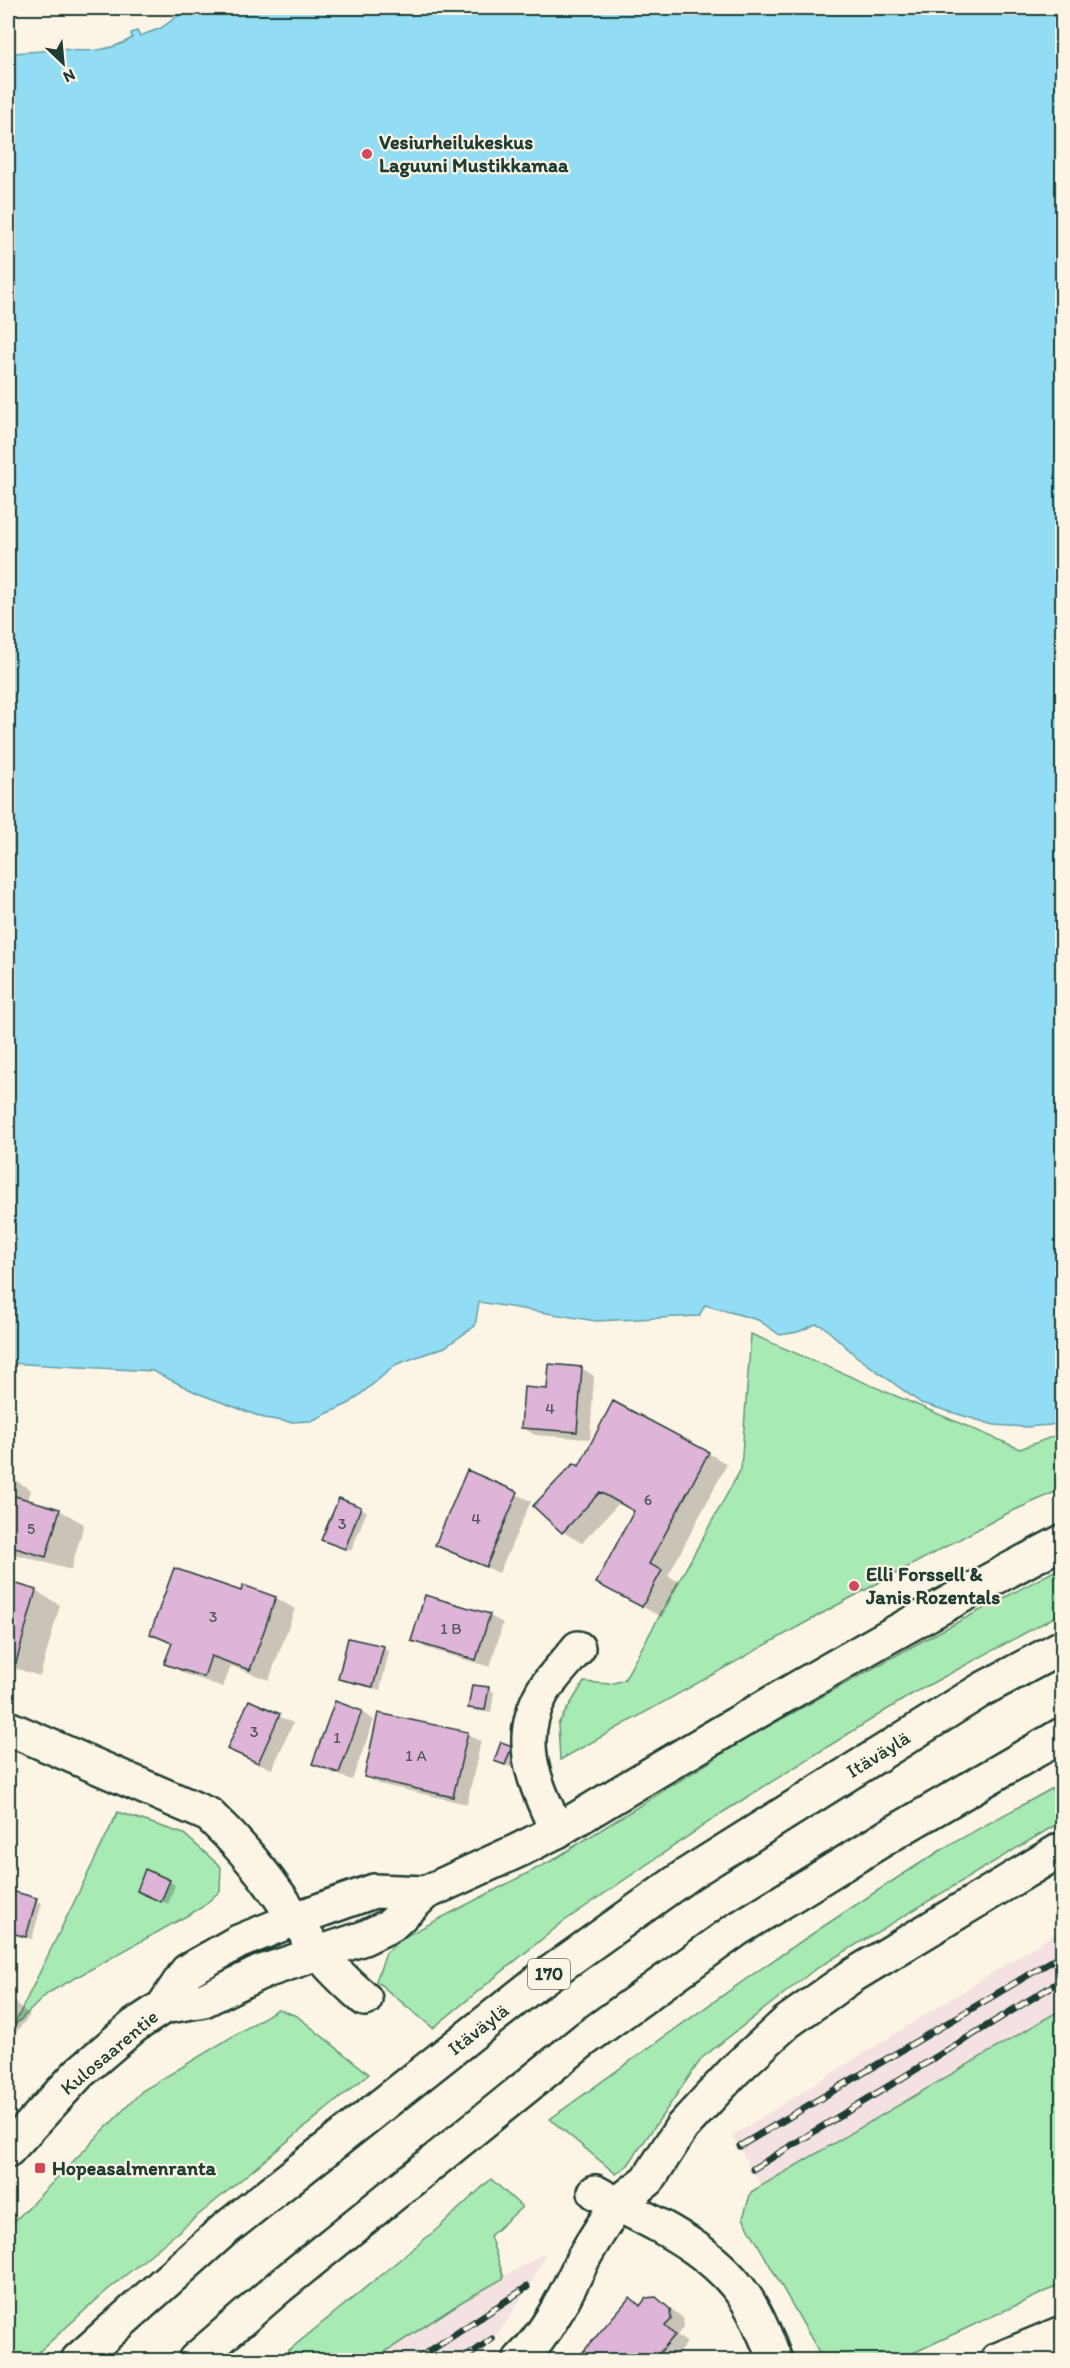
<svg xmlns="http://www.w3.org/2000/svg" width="1070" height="2368" font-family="Itim,sans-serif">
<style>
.built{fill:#f3e2e1}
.green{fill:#a8eab3;stroke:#649474;stroke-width:1.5}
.water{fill:#92ddf3;stroke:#649da7;stroke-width:1.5}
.shadow{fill:#0003}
.building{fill:#deb4d9;stroke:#1f3d34;stroke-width:1.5}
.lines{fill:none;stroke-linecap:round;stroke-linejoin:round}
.street-casing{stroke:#1f3d34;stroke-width:38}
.secondary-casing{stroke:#1f3d34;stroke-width:38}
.highway-casing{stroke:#1f3d34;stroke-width:38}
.street{stroke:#fcf5e5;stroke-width:33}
.secondary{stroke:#fcf5e5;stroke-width:33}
.highway{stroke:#fcf5e5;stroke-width:33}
.rail-casing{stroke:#1f3d34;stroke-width:7}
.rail{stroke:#fcf5e5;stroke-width:4.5;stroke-dasharray:14;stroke-linecap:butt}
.poi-dot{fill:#d1495b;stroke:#fcf5e5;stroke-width:2}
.labels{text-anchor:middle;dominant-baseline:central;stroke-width:4.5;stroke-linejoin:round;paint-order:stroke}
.number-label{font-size:16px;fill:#4f5b5d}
.shield{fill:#fcf5e5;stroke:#617469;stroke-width:1.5}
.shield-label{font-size:18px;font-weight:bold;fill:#1f3d34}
.poi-label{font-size:20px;font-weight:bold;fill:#1f3d34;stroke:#fcf5e5;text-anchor:start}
.street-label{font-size:20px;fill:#1f3d34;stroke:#fcf5e5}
</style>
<rect width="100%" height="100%" fill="#fcf5e5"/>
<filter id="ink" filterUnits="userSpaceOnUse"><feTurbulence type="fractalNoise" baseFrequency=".0167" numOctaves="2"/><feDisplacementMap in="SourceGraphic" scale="12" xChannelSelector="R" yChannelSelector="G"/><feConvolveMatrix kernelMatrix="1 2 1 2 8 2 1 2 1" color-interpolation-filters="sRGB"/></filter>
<g filter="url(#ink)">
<path class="built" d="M1062,1929v80l-301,177 -29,-50z
M546,2252l-14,29 -27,43 -31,36h-101l90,-59z"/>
<path class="green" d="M751,1334l269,115 42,-16v56l-56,25 -176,95 -270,151 -2,-36 26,-42 26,2 14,-4 117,-211z
M1062,1567v46l-150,81 -187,117 -162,111 -130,106 -57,-47 10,-28 16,-15 149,-77 200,-125 171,-95z
M1062,1783v38l-248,149 -112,88 -74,107 -12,9 -66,-55c128,-93 258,-186 393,-270 39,-23 80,-44 119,-66z
M118,1812l66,22 37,33 -1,24 -19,17 -153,85 -35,34z
M278,2009l19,7 72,58 -265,219 -74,67h-22v-132l134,-137z
M1062,2009v275l-164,76h-70l-5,-1 -80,-141 8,-26z
M491,2179l31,28 -32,29 14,42 -41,23 -90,59h-96l160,-131z"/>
<path class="water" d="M189,8h873v1412l-11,5 -26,2 -31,-2 -73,-22 -65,-47 -33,-30 -7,-2 -18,8 -18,3 -22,-15 -53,-15 -6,11 -103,5 -117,-19 -4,24 -30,21 -48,17 -47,39 -39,18 -21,1 -26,-4 -67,-25 -44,-22 -145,-8v-1305l5,-5 42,-3 2,3 6,-4c22,4 49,2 69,-11l-1,-5 6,-2 3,5 21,-8z"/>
<path class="shadow" d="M581,1368l13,8 -4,63 -55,-4 -13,-8 27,-37z
M708,1453l19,11 -59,112 12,6 -18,35 -45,-23 19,-83 -16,-9 -38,41 -19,-11 17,-64z
M468,1472l63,29 -32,72 -62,-29z
M8,1476l23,14 -3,11 31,9 25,14 -13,46 -59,-17 -4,17z
M360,1508l7,3 -16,40 -22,-8z
M8,1583l28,8 24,14 -20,71 -32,-10z
M426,1597l64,19 13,7 -13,44 -64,-19 -13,-8z
M276,1598l19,11 -26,71 -38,-14 -8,21 -38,-13 -19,-11 6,-18 -20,-11z
M383,1647l6,4 -9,39 -34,-8 -6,-4z
M488,1689l6,3 -3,21 -15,-2 -6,-4z
M250,1702l43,21 -21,46 -30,-13z
M361,1712l13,8 -22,60 -25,-9 -13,-8z
M467,1734l14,7 -14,63 -88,-20 -13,-8z
M511,1747l6,4 -6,16 -9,-3z
M169,1881l6,4 -7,19 -23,-10z
M8,1892l34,11 -10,36 -24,-6z
M8,1996l22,19 -22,27z
M631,2299l11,6 14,-6 13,8 14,11 1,9 -7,8 10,8 -15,17h-94z"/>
<path class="building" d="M549,1364l33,3 -5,65 -56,-4 3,-41 23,2z
M613,1401l96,51 -60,112 13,6 -20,37 -46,-24 38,-72 -34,-19 -38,41 -29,-27 41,-43 5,3z
M467,1470l51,22 -32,75 -51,-22z
M8,1494l52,15 -14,48 -38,-11z
M339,1498l22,9 -16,42 -24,-9z
M174,1568l67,23 2,-6 33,12 -26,73 -39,-14 -7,21 -40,-13 8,-21 -22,-9z
M8,1581l28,9 -20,73 -8,-3z
M425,1595l65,19 -14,46 -65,-19z
M348,1638l36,8 -11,41 -35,-8z
M472,1685l17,2 -4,23 -17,-2z
M249,1700l31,14 -22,49 -31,-14z
M335,1701l27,10 -23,62 -27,-9z
M378,1713l90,19 -15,65 -89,-20z
M501,1742l11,4 -7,19 -11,-4z
M145,1869l25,11 -9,22 -24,-11z
M8,1890l29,8 -11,39 -18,-5z
M630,2297l10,9 6,-8 10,-1 14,12 1,11 -6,6 10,9 -20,23 3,2h-82z"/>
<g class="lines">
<defs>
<path id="street" d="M8,1728l201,87c34,32 61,65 86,104
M557,1831c-22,-48 -43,-90 -14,-140 10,-15 24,-29 35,-43
M617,2204c52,26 111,55 138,110 8,15 14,31 20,46
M997,2360l65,-27"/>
<path id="secondary" d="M307,1937c16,24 36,43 58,62
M163,2007l41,-7 55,-27 105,-35 27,-13 34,-32 92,-42 40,-20
M8,2150l71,-77 55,-47 29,-19 24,-36 51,-29 57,-23 79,-28 51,2
M520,2360c29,-29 45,-64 63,-101 10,-19 23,-37 34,-55l-22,-12"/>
<path id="highway" d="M557,1831c166,-101 333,-199 505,-289
M617,2204l31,-24 34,-53 54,-58 51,-47 65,-46 210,-127
M78,2360l146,-130 312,-247 152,-109 295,-185 79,-42
M195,2360l84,-73 306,-248 151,-109 154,-95 172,-100"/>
</defs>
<use href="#street" class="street-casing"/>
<use href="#secondary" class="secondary-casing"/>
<use href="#highway" class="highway-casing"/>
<use href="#street" class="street"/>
<use href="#secondary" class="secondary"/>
<use href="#highway" class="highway"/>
<defs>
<path id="rail" d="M740,2146l322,-191
M753,2169l309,-189
M416,2360l111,-73
M462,2360l30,-21"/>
</defs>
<use href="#rail" class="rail-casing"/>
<use href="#rail" class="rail"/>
</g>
</g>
<g class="poi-dot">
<circle cx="367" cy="154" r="6"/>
<circle cx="854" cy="1586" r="6"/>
<rect x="34" y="2162" width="12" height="12" rx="3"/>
</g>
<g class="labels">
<g class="number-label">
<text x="550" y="1408">4</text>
<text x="648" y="1499">6</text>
<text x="476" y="1518">4</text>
<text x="342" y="1523">3</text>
<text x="31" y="1528">5</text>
<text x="213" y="1616">3</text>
<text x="451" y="1628">1 B</text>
<text x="254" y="1731">3</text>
<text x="337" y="1737">1</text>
<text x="416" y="1755">1 A</text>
</g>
<rect class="shield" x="528" y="1959" width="42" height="30" rx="4.5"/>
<g class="shield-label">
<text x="549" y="1974">170</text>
</g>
<g class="poi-label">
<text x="379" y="142">Vesiurheilukeskus<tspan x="379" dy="23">Laguuni Mustikkamaa</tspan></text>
<text x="866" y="1574">Elli Forssell &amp;<tspan x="866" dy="23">Janis Rozentals</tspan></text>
<text x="52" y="2168">Hopeasalmenranta</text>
</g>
<g class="street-label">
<text transform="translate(878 1754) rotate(-32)">Itäväylä</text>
<text transform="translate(478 2029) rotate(-38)">Itäväylä</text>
<text transform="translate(109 2052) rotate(-40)">Kulosaarentie</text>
</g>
</g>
<rect width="1070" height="2368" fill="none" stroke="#fcf5e5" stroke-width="30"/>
<rect x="15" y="15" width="1040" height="2338" fill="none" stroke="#1f3d34" stroke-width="2" filter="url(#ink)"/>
<g transform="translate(63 63) rotate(154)" stroke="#fcf5e5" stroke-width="4.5" paint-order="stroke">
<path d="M0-4.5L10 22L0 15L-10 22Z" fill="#1f3d34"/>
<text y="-9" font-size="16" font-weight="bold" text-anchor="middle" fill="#1f3d34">N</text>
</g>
</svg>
